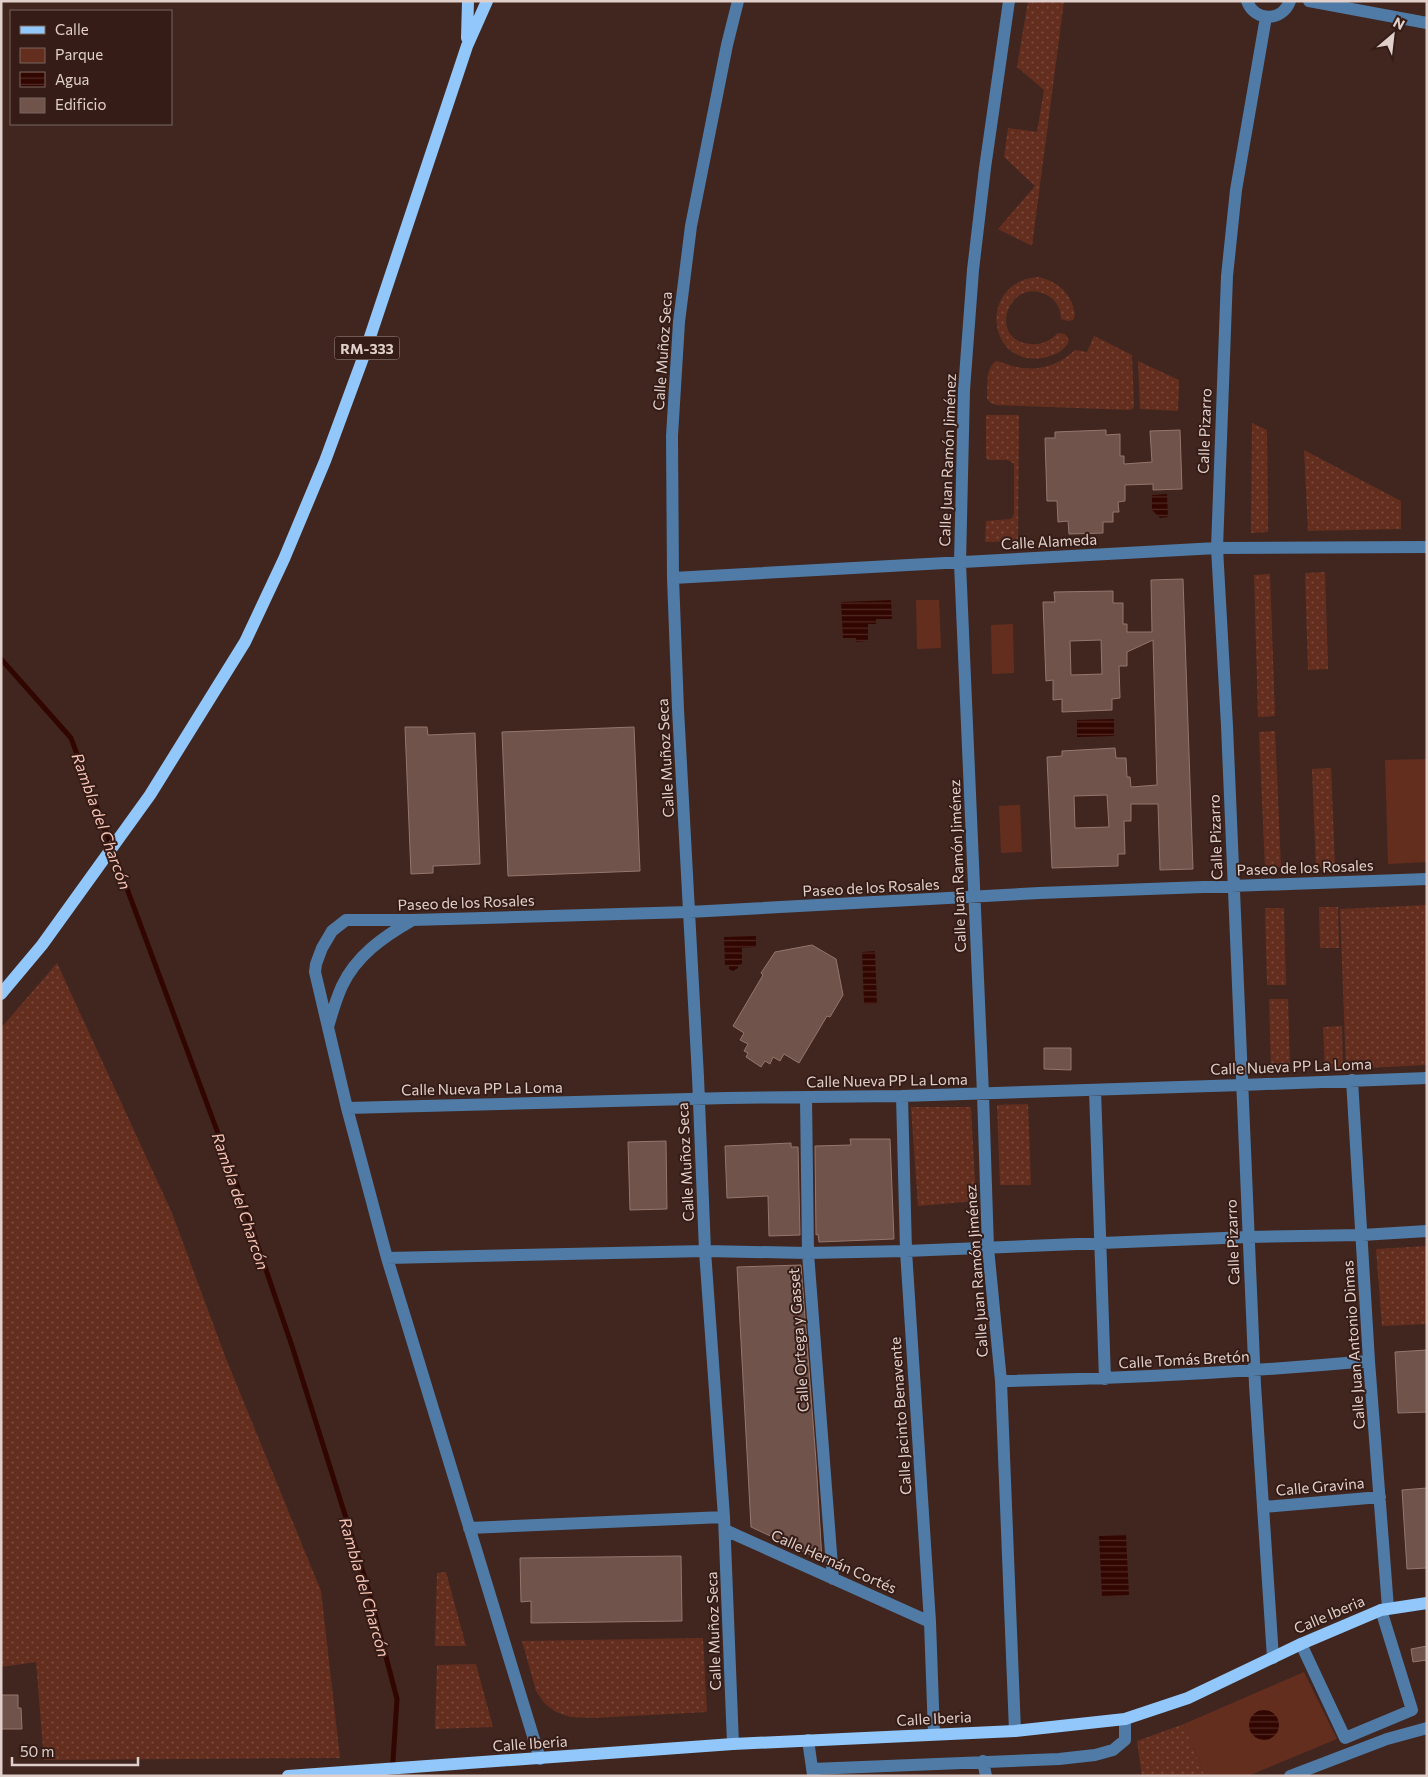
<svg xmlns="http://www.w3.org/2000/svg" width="1428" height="1777" font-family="Commissioner,sans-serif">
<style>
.grass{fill:url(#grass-dots)}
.park{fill:#642e1f}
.water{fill:url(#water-rules)}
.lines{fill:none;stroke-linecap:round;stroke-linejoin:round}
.stream{stroke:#320600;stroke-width:5}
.building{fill:#70534b;stroke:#95766d;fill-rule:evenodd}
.minor{stroke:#4f7ba6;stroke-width:12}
.major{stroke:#91c7fb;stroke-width:12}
.labels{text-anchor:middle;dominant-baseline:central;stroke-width:4;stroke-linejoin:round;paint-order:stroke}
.shield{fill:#351c16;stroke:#ad9994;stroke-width:1}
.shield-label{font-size:14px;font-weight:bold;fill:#e0cfca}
.street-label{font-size:15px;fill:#e0cfca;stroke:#351c16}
.water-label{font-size:16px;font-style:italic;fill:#f6c3b5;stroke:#351c16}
</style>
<defs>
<pattern id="grass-dots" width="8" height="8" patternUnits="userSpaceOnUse" patternTransform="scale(1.25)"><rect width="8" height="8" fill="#642e1f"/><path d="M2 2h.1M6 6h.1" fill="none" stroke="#7a4b3e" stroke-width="1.8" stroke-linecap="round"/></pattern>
<pattern id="water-rules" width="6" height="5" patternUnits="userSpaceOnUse" patternTransform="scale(1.25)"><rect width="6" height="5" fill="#320600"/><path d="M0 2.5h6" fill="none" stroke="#4f2924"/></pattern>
</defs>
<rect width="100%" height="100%" fill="#40261f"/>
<path class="grass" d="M1028,1h36l-32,245 -34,-17 37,-43 -31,-29 4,-29 29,4 7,-42 -27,-23z
M1037,277c21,3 36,18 38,39l-2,4 -5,1 -7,-2c0,-12 -6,-20 -16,-25 -37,-16 -58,46 -15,50 12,1 20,-3 28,-11l7,1 4,6c-2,8 -11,14 -19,16 -62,19 -75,-73 -13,-79z
M1094,336l38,19 2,53 -4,2 -133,-5 -6,-2 -4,-4c1,-12 -2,-31 9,-38 6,1 10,3 16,5 22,6 46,1 63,-16l12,2z
M1138,361l41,19 -1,31 -38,-2z
M986,415h33l-1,126 -33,1 1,-21 24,-2 3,-2 1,-4v-49l-6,-4h-20l-2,-3z
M1252,423l15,7 1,102 -17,1z
M1304,450l97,51v28l-93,2z
M1325,572l3,97 -20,1 -3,-97z
M1270,574l5,142 -17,1 -4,-142z
M1275,731l6,136 -16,1 -6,-136z
M1331,768l4,98 -19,1 -4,-98z
M1427,905v160l-81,4 -6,-160z
M1319,907h19l1,41h-19z
M1265,908h19l2,77h-19z
M57,963l115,250 53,143 96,235 19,167 -296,2 -8,-98 -35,5v-639z
M1269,999h19l2,71h-19z
M1342,1026l1,43h-18l-2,-42z
M1028,1104l3,81h-31l-3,-80z
M911,1107h60l5,94 -58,5z
M1427,1246v78l-45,2 -6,-77z
M446,1572l20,74h-31l2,-73z
M703,1638l4,74 -114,6 -23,-1 -14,-5 -11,-8 -9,-13 -14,-50z
M476,1664l17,63 -58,2 2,-64z
M1184,1724l21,52h-63l-5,-35z"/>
<path class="park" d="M939,600l2,48 -24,1 -1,-49z
M1013,624l1,49 -22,1 -1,-49z
M1427,759v103l-39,2 -3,-104z
M1020,805l2,47 -21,1 -2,-47z
M1304,1672l33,67 -89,37h-43l-21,-52z"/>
<path class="water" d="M1167,494l1,23 -8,1 -8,-8v-15z
M891,600l1,19h-16v5h-8v17l-12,1v-4h-13l-2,-36z
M1114,719v17l-37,1v-17z
M756,936v11l-14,1v16l-4,1v3l-5,3 -4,-2v-4h-4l-1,-28z
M875,951l2,53h-13l-2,-52z
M1126,1535l3,60 -27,1 -3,-60z
M1249 1725a15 15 0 1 1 30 0a15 15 0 1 1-30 0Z"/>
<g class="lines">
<path class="stream" d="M1,659l70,79 164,441 57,167 76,242 29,111 -5,77"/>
</g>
<path class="building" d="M1106,430v5l14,-1v22h4v8l28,-2 -2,-31 30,-1 2,59 -29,1v-6l-28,1v16l-7,1 1,10h-6v10h-10v11l-34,1 -1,-13 -10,1 -1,-21h-10l-2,-63h10v-6z
M1183,579l10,290 -33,1 -2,-66h-27v17h-7l1,33h-7v12l-66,2 -5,-111 15,-1v-5l53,-3 1,10h10l1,19h3l1,10 26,-2 -4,-145 -26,12v14h-8l1,32 -8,1v11l-50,2v-13l-9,1v-20l-7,1 -3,-79h12l-1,-10 59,-1v12h10v21h4v8h25l-1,-52zM1101,640l1,34 -31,1 -1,-34zM1107,795l2,32 -34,1 -1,-32z
M405,727h22l1,8 47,-2 5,131 -47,2v7l-22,1z
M634,727l6,144 -132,5 -6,-144z
M812,945l24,14 7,36 -13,22 -3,-1 -28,47 -15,-9 -4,7 -7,-4 -3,7 -5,-3 -4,6 -15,-10 2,-4 -4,-2 4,-7 -8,-4 4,-7 -11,-7 30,-51 -2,-2 14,-21z
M1044,1048h27v22l-27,-1z
M850,1139h40l4,100 -75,3 -1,-8 -2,1 -1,-89 36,-1z
M666,1141l1,68 -37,1 -2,-68z
M791,1143v4h7l2,88 -31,1 -1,-40 -41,2 -2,-52z
M801,1265l15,196 6,99 -71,-33 -14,-260z
M1427,1350v62l-29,1 -3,-61z
M1427,1488v80l-20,1 -5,-79z
M681,1556l1,65 -151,2v-22l-10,1 -1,-44z
M1427,1646v14l-14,2 -2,-13z
M1,1695h17v13h3l1,21h-21z"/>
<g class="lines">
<path class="minor" d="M1009,1l-24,167 -12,102 -9,120 -4,173 23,531 5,154 13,133 14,350
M1247,1c8,21 35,21 43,0
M1309,1l118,22
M1266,17l-30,173 -9,86 -10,272 10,178 28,659 18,273
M673,578l544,-30 210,-1
M328,1027c4,-14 8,-28 14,-41 14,-30 41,-49 69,-65
M1352,1080l17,281 19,247
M1095,1090l10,289
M902,1096l4,155 24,371 4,112
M806,1098l2,155 25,326
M347,1108l380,-10 175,-2 340,-11 185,-7
M387,1258l318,-7 103,2 98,-2 342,-14 114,-2 65,-4
M1001,1381c123,-2 245,-9 368,-20
M1263,1507l117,-10
M469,1528l255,-11
M725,1530l205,92
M1301,1644l44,94 67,-28 -31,-100
M808,1740l5,35
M733,1744l-9,-227 -19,-266 -7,-174 -20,-368 -5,-131 -1,-142 7,-114 12,-96 36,-181 11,-44
M540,1759l-153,-501 -40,-150 -32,-136 1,-8 6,-16 10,-17 14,-11h66l277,-8 350,-19 388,-14
M983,1761l3,15
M812,1769l247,-10 36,-4 18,-5 12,-10v-21
M1290,1776l97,-37 40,-11"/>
<path class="major" d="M467,38l1,-37
M1,994l41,-49 108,-150 95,-153 39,-83 41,-98 38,-103 104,-312 20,-45
M288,1776l445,-32 282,-13 110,-12 63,-21 113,-54 80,-34 46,-7"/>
</g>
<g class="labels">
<rect class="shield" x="334.5" y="336.5" width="65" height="23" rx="4"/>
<g class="shield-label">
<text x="367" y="348">RM-333</text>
</g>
<g class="street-label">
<text transform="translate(662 351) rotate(-86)">Calle Muñoz Seca</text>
<text transform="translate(1204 431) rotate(-88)">Calle Pizarro</text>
<text transform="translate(947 460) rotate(-88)">Calle Juan Ramón Jiménez</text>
<text transform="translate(1049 541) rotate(-3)">Calle Alameda</text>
<text transform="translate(665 758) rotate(-93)">Calle Muñoz Seca</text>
<text transform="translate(1215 837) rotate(-92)">Calle Pizarro</text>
<text transform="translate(957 866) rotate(-92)">Calle Juan Ramón Jiménez</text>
<text transform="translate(1305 867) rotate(-2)">Paseo de los Rosales</text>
<text transform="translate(871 887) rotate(-3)">Paseo de los Rosales</text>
<text transform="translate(466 902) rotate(-2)">Paseo de los Rosales</text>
<text transform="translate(1291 1066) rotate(-2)">Calle Nueva PP La Loma</text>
<text transform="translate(887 1080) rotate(-1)">Calle Nueva PP La Loma</text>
<text transform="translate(482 1088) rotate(-1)">Calle Nueva PP La Loma</text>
<text transform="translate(685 1162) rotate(-93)">Calle Muñoz Seca</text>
<text transform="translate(1232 1242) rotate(-92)">Calle Pizarro</text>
<text transform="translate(976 1271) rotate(-94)">Calle Juan Ramón Jiménez</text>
<text transform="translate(798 1340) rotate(-94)">Calle Ortega y Gasset</text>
<text transform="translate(1353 1345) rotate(-94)">Calle Juan Antonio Dimas</text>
<text transform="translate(1184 1359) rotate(-3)">Calle Tomás Bretón</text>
<text transform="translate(900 1416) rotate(-94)">Calle Jacinto Benavente</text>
<text transform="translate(1320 1486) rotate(-5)">Calle Gravina</text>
<text transform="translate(834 1561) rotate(24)">Calle Hernán Cortés</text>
<text transform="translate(1329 1614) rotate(-23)">Calle Iberia</text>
<text transform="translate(713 1631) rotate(-92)">Calle Muñoz Seca</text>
<text transform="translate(934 1718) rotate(-3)">Calle Iberia</text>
<text transform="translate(530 1743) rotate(-4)">Calle Iberia</text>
</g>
<g class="water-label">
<text transform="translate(102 821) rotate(70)">Rambla del Charcón</text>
<text transform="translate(241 1201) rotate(71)">Rambla del Charcón</text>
<text transform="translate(365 1587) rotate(74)">Rambla del Charcón</text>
</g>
</g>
<rect width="1428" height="1777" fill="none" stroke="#e0cfca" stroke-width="5"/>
<rect x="10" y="10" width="162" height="115" fill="#351c16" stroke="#79645e"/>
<rect x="20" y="26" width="25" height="8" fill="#91c7fb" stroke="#79645e"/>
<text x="55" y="35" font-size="15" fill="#e0cfca">Calle</text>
<rect x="20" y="48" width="25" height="15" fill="#642e1f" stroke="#79645e"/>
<text x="55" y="60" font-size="15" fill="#e0cfca">Parque</text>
<rect x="20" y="72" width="25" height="15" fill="url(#water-rules)" stroke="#79645e"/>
<text x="55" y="85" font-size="15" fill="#e0cfca">Agua</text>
<rect x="20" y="98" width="25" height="15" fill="#70534b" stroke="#79645e"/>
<text x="55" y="110" font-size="15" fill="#e0cfca">Edificio</text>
<g transform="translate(1393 35) rotate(28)" stroke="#351c16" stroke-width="4" paint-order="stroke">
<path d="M0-4L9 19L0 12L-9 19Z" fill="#e0cfca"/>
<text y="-8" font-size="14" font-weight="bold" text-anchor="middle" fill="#e0cfca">N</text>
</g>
<path d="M12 1757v8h126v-8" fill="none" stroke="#e0cfca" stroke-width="2.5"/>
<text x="20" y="1757" font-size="15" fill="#e0cfca" stroke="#351c16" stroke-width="4" paint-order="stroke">50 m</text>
</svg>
